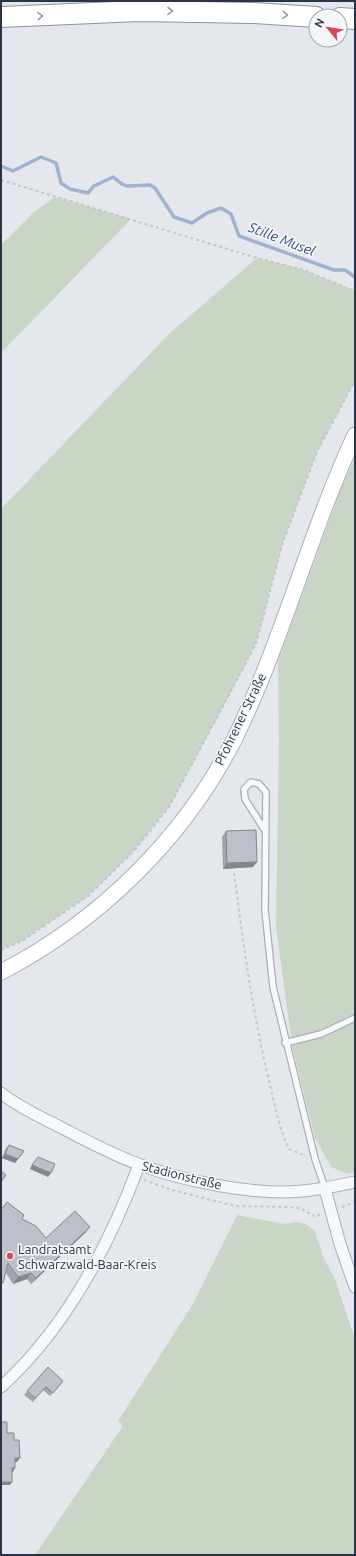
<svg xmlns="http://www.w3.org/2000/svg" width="356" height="1556" font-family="Ubuntu,sans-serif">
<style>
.green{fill:#c9d6c5}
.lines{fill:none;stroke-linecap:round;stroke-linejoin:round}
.stream{stroke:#9fb4cc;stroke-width:3.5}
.lane-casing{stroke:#a9aeb7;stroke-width:8}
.street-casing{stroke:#a9aeb7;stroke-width:13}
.secondary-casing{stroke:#a9aeb7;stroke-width:17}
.highway-casing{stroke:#8b94a3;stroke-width:22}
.path{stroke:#c2c5cb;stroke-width:2;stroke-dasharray:3 3;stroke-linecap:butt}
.lane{stroke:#f7f8fa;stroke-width:5.5}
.street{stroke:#f7f8fa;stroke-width:11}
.secondary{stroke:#fff;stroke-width:15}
.highway{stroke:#fff;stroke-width:20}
.wall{fill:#a1a5ae}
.shaded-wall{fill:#83868d}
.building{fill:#bbc0ca;stroke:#83868d}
.oneway{stroke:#959aa2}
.poi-dot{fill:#d1495b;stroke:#f4f6f9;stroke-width:1.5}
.labels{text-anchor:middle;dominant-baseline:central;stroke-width:3.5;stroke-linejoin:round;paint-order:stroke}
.street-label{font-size:13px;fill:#2b3445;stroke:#f4f6f9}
.poi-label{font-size:13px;fill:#2b3445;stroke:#f4f6f9;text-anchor:start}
.water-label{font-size:14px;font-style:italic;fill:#34527a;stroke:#f4f6f9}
</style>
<rect width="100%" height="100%" fill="#e4e7ec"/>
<path class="green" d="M55,197l76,22 -130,134v-108l33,-33z
M257,258l44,11 54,22v89l-38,72 -34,90 -27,102 -36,69 -51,94 -36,45 -45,44 -66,45 -21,9v-441l169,-176z
M355,458v714l-7,2 -17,-7 -16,-29 -23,-93 -16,-119 3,-184 -1,-81 63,-173z
M237,1215l47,9 13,-2 9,2 7,5 3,5 8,25 11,20 20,60v216h-320l88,-129 -5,-5 75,-117z"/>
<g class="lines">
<path class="stream" d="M1,166l12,5 28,-14 15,6 5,20 9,6 18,4 6,-7 19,-9 9,7 5,2 23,-1 5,3 19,29 18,6 15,-10 14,-5 10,6 8,22 95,34h11l10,7"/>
<defs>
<path id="lane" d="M264,829l-19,-30 -1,-10 7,-7 8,2 7,8 -1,118 8,77 42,172 10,29
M285,1043l36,-9 34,-16"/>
<path id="street" d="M1,1093c19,15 42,25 63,36 25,13 51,27 77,36 39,15 100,27 142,27 24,0 48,-5 72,-10
M325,1189l15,55 15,43
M1,1387c65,-59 108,-141 138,-222"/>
<path id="secondary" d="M1,972c99,-51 184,-135 234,-234 48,-98 74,-204 120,-303"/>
<path id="highway" d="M1,17l138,-6 115,2 62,4
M340,18l15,1"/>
</defs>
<use href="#lane" class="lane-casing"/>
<use href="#street" class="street-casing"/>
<use href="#secondary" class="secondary-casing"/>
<use href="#highway" class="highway-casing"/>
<path class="path" d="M1,180l256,78 44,11 54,22
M234,873c9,68 18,136 34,204 6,24 10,49 21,72l17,7
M1,950l21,-9 66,-45 45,-44 36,-45 87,-163 27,-102 34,-90 38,-72
M144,1180l28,10 63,16 56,1 9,1 16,9 4,-3
M342,1207l13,-5"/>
<use href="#lane" class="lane"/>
<use href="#street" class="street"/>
<use href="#secondary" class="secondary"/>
<use href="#highway" class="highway"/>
</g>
<path class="wall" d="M226,831l27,36 -30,2 -1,-32z
M9,1145l15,6 -9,12 -13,-5 4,-10z
M7,1202l15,17 24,19 44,-11 -5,6 -54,51 -4,-5 -14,5 -7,-11z
M48,1367l13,17 -11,12 -7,-6 -10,12 -9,-7z"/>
<path class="shaded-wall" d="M257,862l-4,5 -30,2 4,-6z
M5,1154l13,5 -3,4 -13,-5z
M32,1165l19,8 -3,4 -18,-8z
M90,1227l-5,6 -54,51 5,-6z
M31,1273l-4,6 -14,5 5,-7z
M15,1458h5l-3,4h-5z
M12,1468h3l-2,4h-4z
M1,1482h11l-2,3h-9z"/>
<path class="building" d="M256,830l1,32 -30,1 -1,-32z
M9,1145l15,6 -6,8 -13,-5z
M38,1157l17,7 -4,9 -19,-8z
M1,1171l5,4 -5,7z
M7,1202l17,13 -2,4 14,7 10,12 29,-27 15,16 -54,51 -5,-5 -13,4 -10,-14 -5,20 -2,-1v-72z
M48,1367l15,14 -10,12 -7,-6 -11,11 -8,-7z
M1,1422h6v11h7v7h5l1,18h-5v10h-3v14h-11z"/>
<defs><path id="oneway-chevron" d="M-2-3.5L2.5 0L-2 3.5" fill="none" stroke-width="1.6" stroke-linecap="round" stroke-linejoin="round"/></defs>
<g class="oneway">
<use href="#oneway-chevron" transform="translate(170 11) rotate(1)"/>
<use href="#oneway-chevron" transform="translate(285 15) rotate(4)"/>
<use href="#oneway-chevron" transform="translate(40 16) rotate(-3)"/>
</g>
<circle class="poi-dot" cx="10" cy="1256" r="4"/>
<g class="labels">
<g class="street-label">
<text transform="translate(240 719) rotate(-64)">Pfohrener Straße</text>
<text transform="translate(182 1175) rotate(14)">Stadionstraße</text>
</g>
<g class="poi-label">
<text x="18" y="1249">Landratsamt<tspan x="18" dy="15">Schwarzwald-Baar-Kreis</tspan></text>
</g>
<g class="water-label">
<text transform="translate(282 239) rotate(21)">Stille Musel</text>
</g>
</g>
<rect width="356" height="1556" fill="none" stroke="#2b3445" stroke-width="4"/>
<g transform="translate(328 28) rotate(300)"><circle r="19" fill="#f4f6f9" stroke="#a4a8b1"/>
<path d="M0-3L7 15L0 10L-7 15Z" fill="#d1495b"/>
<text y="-6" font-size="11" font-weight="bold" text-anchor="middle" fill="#2b3445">N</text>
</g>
</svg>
